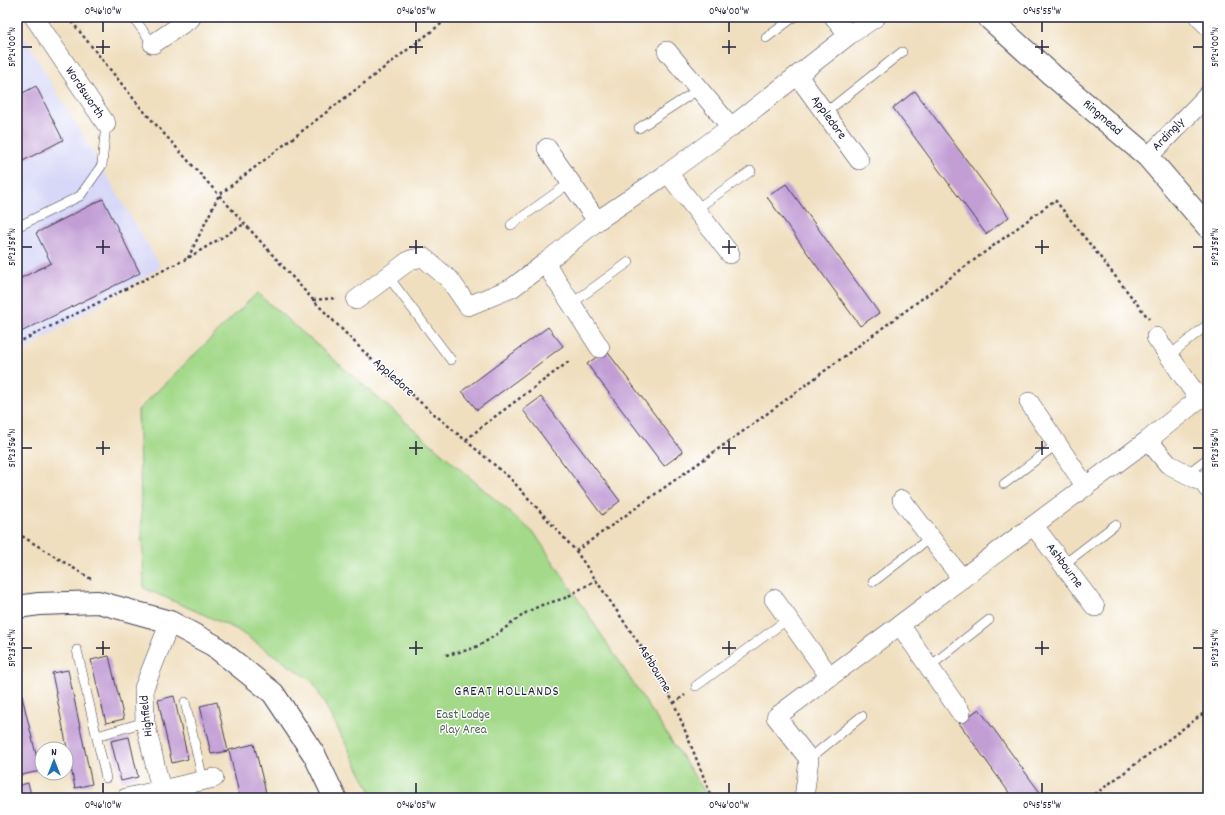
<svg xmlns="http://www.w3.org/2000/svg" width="1225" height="815" font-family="Dekko,sans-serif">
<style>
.built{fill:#d7d7f8}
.green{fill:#a3d989;stroke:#627e62}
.building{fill:#c29ed5}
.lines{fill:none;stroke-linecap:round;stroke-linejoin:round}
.lane-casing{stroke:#413e4f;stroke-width:10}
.street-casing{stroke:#413e4f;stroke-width:20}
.secondary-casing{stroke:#413e4f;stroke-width:24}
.path{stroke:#413e4f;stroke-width:2.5;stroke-dasharray:3 3;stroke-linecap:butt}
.lane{stroke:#fff;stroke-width:9}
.street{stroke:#fff;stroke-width:19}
.secondary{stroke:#fff;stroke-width:22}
.ticks{fill:none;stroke:#22223b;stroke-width:1.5}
.labels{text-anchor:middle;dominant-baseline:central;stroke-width:3;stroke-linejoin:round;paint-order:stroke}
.street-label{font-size:13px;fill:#22223b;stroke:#fff}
.park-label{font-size:13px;fill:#4f6256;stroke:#fff}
.neighbourhood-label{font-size:14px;letter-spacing:1px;fill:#22223b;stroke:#fff}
.neatline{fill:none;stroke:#22223b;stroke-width:1.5}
.ticks-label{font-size:10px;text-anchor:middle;fill:#22223b}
</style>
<rect width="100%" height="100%" fill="#fff"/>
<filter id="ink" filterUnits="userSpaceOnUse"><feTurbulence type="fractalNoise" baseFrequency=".025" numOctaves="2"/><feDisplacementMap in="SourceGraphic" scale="8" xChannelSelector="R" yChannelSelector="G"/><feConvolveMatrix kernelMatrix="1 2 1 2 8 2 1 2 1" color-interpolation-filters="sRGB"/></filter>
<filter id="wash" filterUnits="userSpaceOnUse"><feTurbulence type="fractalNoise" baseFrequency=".012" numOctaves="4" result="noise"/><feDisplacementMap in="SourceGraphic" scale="16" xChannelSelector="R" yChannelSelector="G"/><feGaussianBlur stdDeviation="0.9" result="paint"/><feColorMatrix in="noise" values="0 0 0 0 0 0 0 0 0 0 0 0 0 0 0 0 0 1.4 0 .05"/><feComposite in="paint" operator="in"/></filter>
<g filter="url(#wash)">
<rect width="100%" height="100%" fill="#f0dfbf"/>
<path class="built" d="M17,25l144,242 -144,88z"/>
<path class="green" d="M257,293l278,241 174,264h-336l-3,-8 -57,-108 -77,-53 -92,-41 -6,-178z"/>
<g id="blocks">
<path class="building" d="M36,86l27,54 -46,24v-68z
M915,91l94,126 -23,17 -93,-126z
M786,184l93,129 -19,13 -93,-129z
M103,199l37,74 -123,61v-54l34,-17 -15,-30z
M548,327l15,19 -86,64 -15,-19z
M606,350l77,102 -19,14 -77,-102z
M541,397l79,104 -18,14 -79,-105z
M109,656l15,63 -18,4 -15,-63z
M68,670l24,114 -17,4 -23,-115z
M17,684h2l21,87 -23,5z
M174,696l14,63 -16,4 -14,-63z
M217,702l11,49 -17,3 -11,-48z
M979,709l65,89h-31l-54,-75z
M129,737l9,40 -17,4 -10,-40z
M254,744l13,53 -27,1 -11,-48z
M28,783l4,15h-15v-12z"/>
</g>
</g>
<g filter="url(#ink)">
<use href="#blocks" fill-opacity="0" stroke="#413e4f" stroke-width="1"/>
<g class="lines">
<defs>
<path id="lane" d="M133,17l20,27
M766,38l28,-21
M825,113l77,-61
M639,128l60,-39
M696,209l55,-38
M511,225l60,-43
M17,227l63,-31 22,-31 4,-41
M387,275l64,85
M571,304l58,-42
M1169,356l39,-32
M1187,474l21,-16
M1004,484l53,-40
M1063,565l52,-40
M873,582l58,-45
M77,650l29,128
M929,667l60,-47
M696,686l92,-67
M185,702l18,78
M97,736l48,-14
M809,759l53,-43"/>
<path id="street" d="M34,17l72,107
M834,17l15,18
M1199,17l9,9
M153,44l38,-26v-1
M667,51l64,76
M798,76l61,84
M547,148l50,73
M1148,157l60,-62
M668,173l62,81
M545,263l55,85
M356,300l54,-40 13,-3 27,23 18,26 44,-18 33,-25 52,-42 71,-48 63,-46 118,-92 27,-18
M1156,337l43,62
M1029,402l57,85
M1148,440l20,24 36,19 4,6
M902,500l60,79
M1034,526l61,81
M774,599l56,78
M900,625l61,88
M161,790l-16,-68 -1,-34 26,-66
M126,798l88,-20
M804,798l5,-39 -33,-42 372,-277 51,-41 9,-6"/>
<path id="secondary" d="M988,17l64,58 96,82 60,70
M17,607l22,-3 59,-2 72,20 43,23 60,48 42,63 20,42"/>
</defs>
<use href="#lane" class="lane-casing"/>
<use href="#street" class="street-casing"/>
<use href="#secondary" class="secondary-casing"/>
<path class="path" d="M68,17l73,91 172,192 68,69 129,109 66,73 66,97 32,55 34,85 3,10
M188,258l31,-63 231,-178
M313,300l24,-2
M17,343l171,-85 56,-34
M466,440l19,-16 86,-64
M17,533l74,46
M576,551l173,-124 306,-227 94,119
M446,655l22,-5 10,-4 12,-7 37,-27 15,-7 23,-7 31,-18
M674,703l11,-8
M52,795l1,3
M230,798l6,-1
M1090,798l118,-88"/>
<use href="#lane" class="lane"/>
<use href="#street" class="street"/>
<use href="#secondary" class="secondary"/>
</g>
</g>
<path class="ticks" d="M103,22v10M416,22v10M729,22v10M1042,22v10M103,40v14M416,40v14M729,40v14M1042,40v14M22,47h10M96,47h14M409,47h14M722,47h14M1035,47h14M1193,47h10M103,240v14M416,240v14M729,240v14M1042,240v14M22,247h10M96,247h14M409,247h14M722,247h14M1035,247h14M1193,247h10M103,441v14M416,441v14M729,441v14M1042,441v14M22,448h10M96,448h14M409,448h14M722,448h14M1035,448h14M1193,448h10M103,641v14M416,641v14M729,641v14M1042,641v14M22,648h10M96,648h14M409,648h14M722,648h14M1035,648h14M1193,648h10M103,783v10M416,783v10M729,783v10M1042,783v10"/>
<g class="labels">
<g class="street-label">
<text transform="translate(84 93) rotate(56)">Wordsworth</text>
<text transform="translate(828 118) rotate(54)">Appledore</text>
<text transform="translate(1102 118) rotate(41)">Ringmead</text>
<text transform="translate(1169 135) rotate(-46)">Ardingly</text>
<text transform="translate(393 378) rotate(42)">Appledore</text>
<text transform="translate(1064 566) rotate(53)">Ashbourne</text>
<text transform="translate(654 669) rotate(59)">Ashbourne</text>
<text transform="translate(147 716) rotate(-96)">Highfield</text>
</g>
<g class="park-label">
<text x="463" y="715">East Lodge<tspan x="463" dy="15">Play Area</tspan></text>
</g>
<g class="neighbourhood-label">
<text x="507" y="692">GREAT HOLLANDS</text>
</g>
</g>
<rect width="1225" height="815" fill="none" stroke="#fff" stroke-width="44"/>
<g transform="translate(54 761)"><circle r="19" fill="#ffffff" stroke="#a7a7b1"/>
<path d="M0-3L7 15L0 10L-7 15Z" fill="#1f6fb2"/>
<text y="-6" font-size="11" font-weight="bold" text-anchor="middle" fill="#22223b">N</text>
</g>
<rect x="22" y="22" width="1181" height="771" class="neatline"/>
<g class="ticks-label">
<text x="103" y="14">0°46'10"W</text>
<text x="416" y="14">0°46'05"W</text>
<text x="729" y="14">0°46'00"W</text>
<text x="1042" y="14">0°45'55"W</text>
<text transform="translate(11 47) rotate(-90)" y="4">51°24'00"N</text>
<text transform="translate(1214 47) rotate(-90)" y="4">51°24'00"N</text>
<text transform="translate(11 247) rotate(-90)" y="4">51°23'58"N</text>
<text transform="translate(1214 247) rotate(-90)" y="4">51°23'58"N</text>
<text transform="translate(11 448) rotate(-90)" y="4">51°23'56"N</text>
<text transform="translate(1214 448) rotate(-90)" y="4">51°23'56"N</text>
<text transform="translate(11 648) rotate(-90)" y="4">51°23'54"N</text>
<text transform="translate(1214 648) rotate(-90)" y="4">51°23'54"N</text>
<text x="103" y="808">0°46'10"W</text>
<text x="416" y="808">0°46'05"W</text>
<text x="729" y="808">0°46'00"W</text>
<text x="1042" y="808">0°45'55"W</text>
</g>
</svg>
